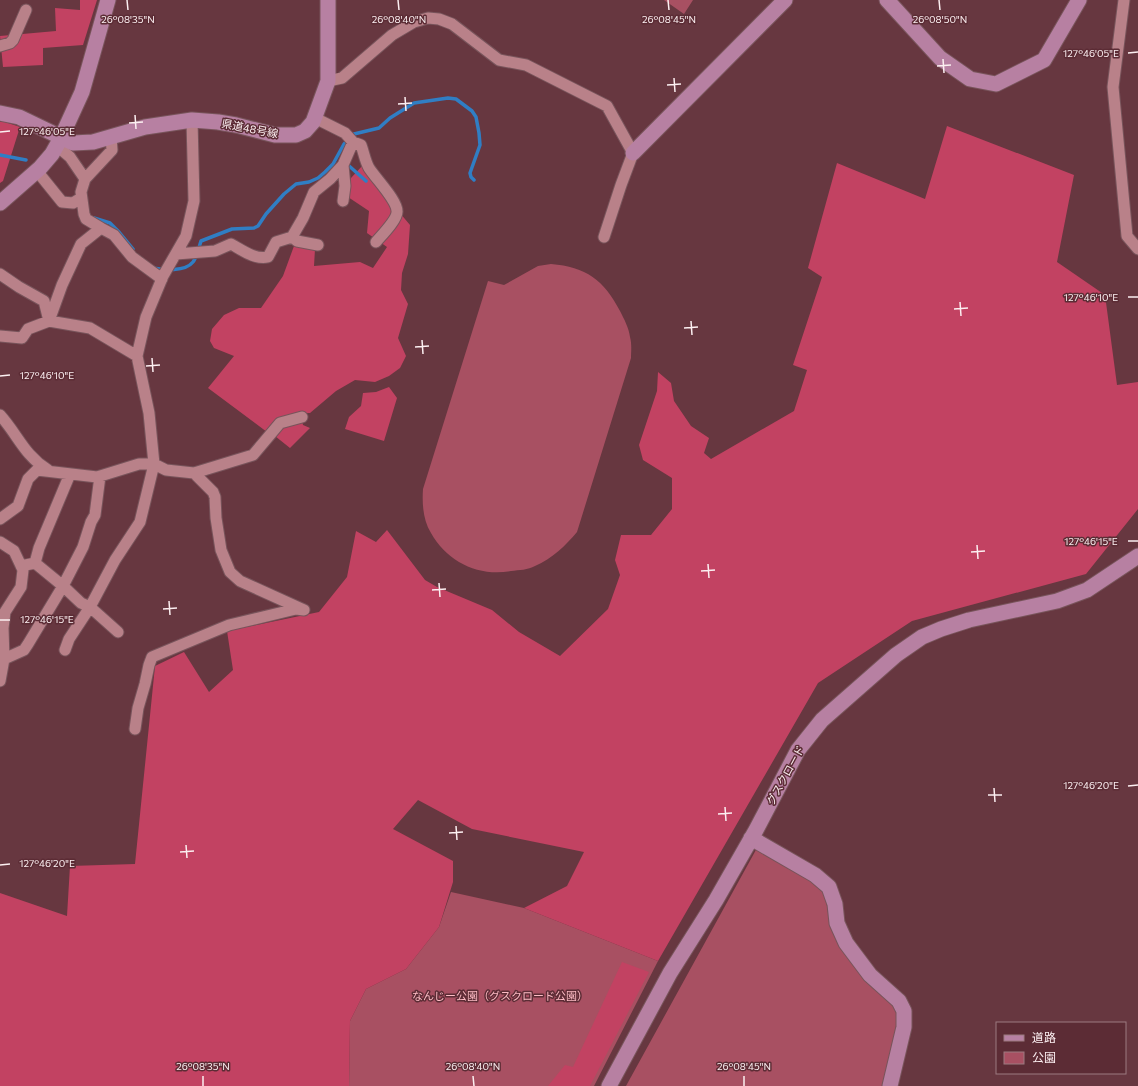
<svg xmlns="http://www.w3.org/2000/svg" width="1138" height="1086" font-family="Commissioner,'Noto Sans JP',sans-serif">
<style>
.green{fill:#a85062}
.forest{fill:#c24262}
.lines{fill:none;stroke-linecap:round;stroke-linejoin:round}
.stream{stroke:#307ec4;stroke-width:3.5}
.street-casing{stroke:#78545b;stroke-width:13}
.secondary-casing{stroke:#78545b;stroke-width:17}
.street{stroke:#b98189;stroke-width:11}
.secondary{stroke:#b780a2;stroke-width:15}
.ticks{fill:none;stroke:#fceff1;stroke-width:1.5}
.labels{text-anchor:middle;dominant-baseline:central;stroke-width:3;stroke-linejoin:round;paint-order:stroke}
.street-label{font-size:11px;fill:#fceff1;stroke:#5c2c35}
.park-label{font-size:11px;fill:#fdbbc4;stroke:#5c2c35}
.ticks-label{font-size:10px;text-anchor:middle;fill:#fceff1;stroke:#5c2c35;stroke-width:3;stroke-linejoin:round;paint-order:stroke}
</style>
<rect width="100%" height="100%" fill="#673740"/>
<path class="green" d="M664,0h29l-9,14z
M551,264c35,3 53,16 69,47 4,8 9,17 10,26 2,7 1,15 1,21l-54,174c-11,13 -25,27 -42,34 -7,4 -16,4 -24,5 -32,6 -64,-9 -80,-38 -8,-13 -9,-29 -8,-44l65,-208 16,4 34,-19z
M757,848l67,41 7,40 29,44 41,37 -18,76h-257z
M451,892l73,16 134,53 -64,125h-245l1,-65 16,-32 40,-20 33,-42z"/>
<path class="forest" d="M80,0h17l-14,45 -40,3v17l-40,2 -3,-31 56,-5 -1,-23 25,2z
M0,122h5l15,5 -17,54 -3,2z
M947,126l127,49 -17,87 48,33 12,90 21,-3v127l-52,65 -174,47 -94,62 -160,278 -134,-53 43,-22 17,-34 -112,-23 -54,-29 -25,29 60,32v21l-14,45 -33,42 -40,20 -16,32 -1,65h-349v-193l67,23 3,-50 65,-2 20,-198 29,-14 25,40 24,-22 -6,-39 92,-19 28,-35 9,-46 20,11 11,-12 38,50 12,7 55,23 27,22 41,24 48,-47 12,-34 -5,-15 6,-25h30l21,-26v-31l-29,-18 -4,-15 18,-54 1,-19 13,11 3,18 17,25 18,12 -5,15 7,6 83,-48 13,-41 -14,-5 29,-88 -14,-9 29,-105 88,36z
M363,165l26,35 21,25 -2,29 -6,19 -1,17 7,14 -10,34 8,18 -6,12 -11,8 -14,6 -20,-2 -19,11 -26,22h-9l-34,19 -59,-44 26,-32 -20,-8 -4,-7 2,-12 12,-14 15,-7h22l22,-32 11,-30 21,3 -1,17 46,-4 13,6 14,-21 -20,-14 2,-22 -21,-14 3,-19z
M389,387l8,11 -13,43 -39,-12 4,-12 12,-11 2,-13 13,-1z
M302,421l1,4 7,3 -20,20 -15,-12 8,-9z
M622,962l27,10 -59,114h-42l17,-21 8,2z"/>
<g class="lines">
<path class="stream" d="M0,155l26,5
M348,165l18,16
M94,218l16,5 9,9 14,17
M153,268c11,2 32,4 40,-6 4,-5 6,-15 8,-21l31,-12 22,-1 4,-2 8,-12 18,-20 12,-10 13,-2 9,-4 7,-6 8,-8 11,-20 10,-10 25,-6 11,-10 24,-15 34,-5 8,1 16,12 4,6 3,16 1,12 -10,28 1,4 3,3"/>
<defs>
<path id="street" d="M1124,0l-11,87 14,149 11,13
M0,46l10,-3 3,-3 13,-30
M328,81l14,-3 50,-43 22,-13 14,-4 11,1 13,5 47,36 27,5 81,41 26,47 -12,32 -17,52
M315,118l30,15 8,9 8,3c3,8 4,16 8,23 7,11 29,33 28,44 0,8 -16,24 -21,30
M57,146l13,11 15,22
M343,165l2,21 -2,15
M37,171l25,31 11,1 8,-5
M101,228l-15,-9 -2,-5 -3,-22 4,-13 27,-29 -1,-13
M292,237l5,4 21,4
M176,254l39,-3 16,-7c11,6 24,16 37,13l8,-15 16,-5 11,-19 11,-26 16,-13 13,-14 10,-23
M0,274l19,13 25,14 5,20
M49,321l13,-36 19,-41 20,-16 13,7 18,22 30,22
M0,336l22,2 6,-9 21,-8 41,7 47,28
M0,415c18,20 24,40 48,55
M0,519l18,-13 10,-27 9,-9 60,7 42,-13h15l-5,-51 -12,-57 9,-39 17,-41 23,-40 8,-35 -2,-81
M0,542l14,9 9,19 -2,17 -16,25 -2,16 1,31 -4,22
M35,563l28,23 18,17 9,4 28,25
M21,566l14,-3 4,-15 31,-74
M65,650l4,-11 21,-32 25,-47 25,-38 14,-58 12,6 28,3 59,-18 27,-32 22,-6
M4,659l20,-9 4,-6 35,-58 20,-39 8,-25 4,-7 5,-39
M135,729l3,-21 7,-24 4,-19 3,-8 77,-32 67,-16 8,1 -64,-29 -10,-9 -9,-22 -5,-32 -1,-21 -2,-5 -19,-19"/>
<path id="secondary" d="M887,0l53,58 30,21 26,5 48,-24 35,-60
M0,113l19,4 54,26 20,-1 52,-15 47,-7 26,2 18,3 39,10h21l9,-4 8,-9 15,-41v-81
M633,153l152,-153
M0,203l40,-35 12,-14 9,-16 21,-46 26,-92
M751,838l64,37 14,12 6,17 2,19 9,20 24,32 29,26 5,10v16l-14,59
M609,1086l61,-113 46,-73 40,-70 42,-80 24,-30 74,-65 26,-18 19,-8 28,-9 88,-19 30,-11 51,-34"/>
</defs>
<use href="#street" class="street-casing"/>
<use href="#secondary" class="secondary-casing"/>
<use href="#street" class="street"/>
<use href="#secondary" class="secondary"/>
</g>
<path class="ticks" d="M127,0l1,10M398,0l1,10M668,0l1,10M939,0l1,10M1128,53l10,-1M943,59l1,14M937,66l14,-1M674,78l1,14M667,85l14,-1M405,97l1,14M398,104l14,-1M135,115l1,14M129,123l14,-1M0,132l10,-1M1128,297h10M960,302l1,14M954,309l14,-1M691,321l1,14M684,328l14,-1M422,340l1,14M415,347l14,-1M152,358l1,14M146,366l14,-1M0,376l10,-1M1128,541h10M977,545l1,14M971,552l14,-1M708,564l1,14M701,571l14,-1M439,583l1,14M432,590l14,-1M169,601l1,14M163,609l14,-1M0,620h10M1128,786l10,-1M994,788l1,14M988,795h14M725,807l1,14M718,814l14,-1M456,826l1,14M449,833l14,-1M186,845l1,13M180,852l14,-1M0,865l10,-1M203,1076v10M473,1076l1,10M744,1076v10"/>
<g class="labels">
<g class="street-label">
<text transform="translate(250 128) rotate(11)">県道48号線</text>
<text transform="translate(785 775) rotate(-61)">グスクロード</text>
</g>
<g class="park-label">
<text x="500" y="995">なんじー公園（グスクロード公園）</text>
</g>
</g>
<g class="ticks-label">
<text x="128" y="23">26°08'35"N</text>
<text x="399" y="23">26°08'40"N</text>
<text x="669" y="23">26°08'45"N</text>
<text x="940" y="23">26°08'50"N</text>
<text x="1091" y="57">127°46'05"E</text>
<text x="47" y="135">127°46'05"E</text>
<text x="1091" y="301">127°46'10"E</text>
<text x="47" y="379">127°46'10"E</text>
<text x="1091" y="545">127°46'15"E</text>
<text x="47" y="623">127°46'15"E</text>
<text x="1091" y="789">127°46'20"E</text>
<text x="47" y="867">127°46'20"E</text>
<text x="203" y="1070">26°08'35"N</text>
<text x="473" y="1070">26°08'40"N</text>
<text x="744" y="1070">26°08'45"N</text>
</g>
<rect x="996" y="1022" width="130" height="52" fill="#5c2c35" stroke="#9c7a80"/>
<rect x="1004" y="1035" width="20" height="6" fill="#b780a2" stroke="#9c7a80"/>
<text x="1032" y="1042" font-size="12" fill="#fceff1">道路</text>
<rect x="1004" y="1052" width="20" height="12" fill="#a85062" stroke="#9c7a80"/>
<text x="1032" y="1062" font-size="12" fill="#fceff1">公園</text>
</svg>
